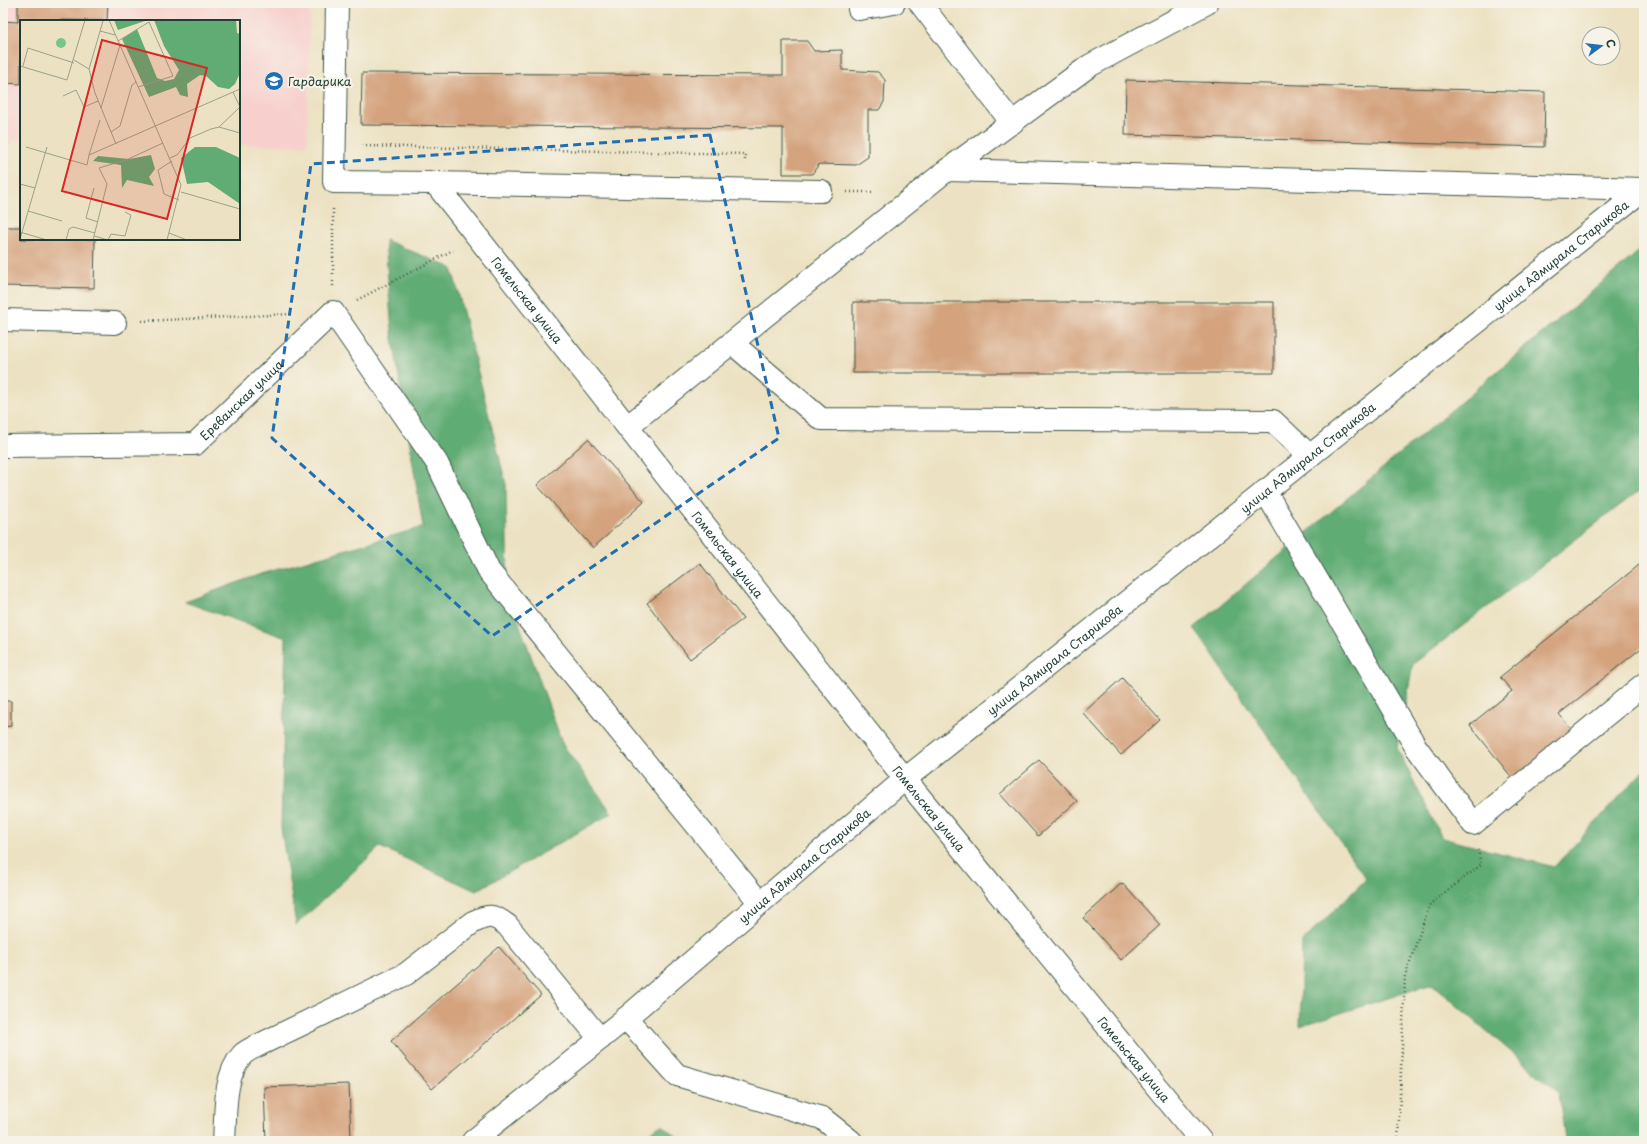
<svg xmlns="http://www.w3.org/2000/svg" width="1647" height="1144" font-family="'Playpen Sans',sans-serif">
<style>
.built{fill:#f7d0ce}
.forest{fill:#60ac74;stroke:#407454}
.building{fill:#d4a37e}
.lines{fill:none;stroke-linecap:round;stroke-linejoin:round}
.minor-casing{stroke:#3e5649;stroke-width:24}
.path{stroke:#3e5649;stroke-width:2.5;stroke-dasharray:1 3;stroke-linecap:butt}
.minor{stroke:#fff;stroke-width:22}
.marked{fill:none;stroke:#1f6fb2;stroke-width:3;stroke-dasharray:8 5;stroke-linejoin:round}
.labels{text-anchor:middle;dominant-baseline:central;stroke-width:4;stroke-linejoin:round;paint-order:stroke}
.poi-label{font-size:12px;fill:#1f3d34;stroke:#f7f3e8;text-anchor:start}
.street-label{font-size:12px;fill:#1f3d34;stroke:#f7f3e8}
.inset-road{fill:none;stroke:#9aa08a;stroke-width:1}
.view{fill:#d62828;fill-opacity:0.15;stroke:#d62828;stroke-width:2}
.inset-edge{fill:none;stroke:#1f3d34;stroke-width:2}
</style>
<rect width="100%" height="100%" fill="#f7f3e8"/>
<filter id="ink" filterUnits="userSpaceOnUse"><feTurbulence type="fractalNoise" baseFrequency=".025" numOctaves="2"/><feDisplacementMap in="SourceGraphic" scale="8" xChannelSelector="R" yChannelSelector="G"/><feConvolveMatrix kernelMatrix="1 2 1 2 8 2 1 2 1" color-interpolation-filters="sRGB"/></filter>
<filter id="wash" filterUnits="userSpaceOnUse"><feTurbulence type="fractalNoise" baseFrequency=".012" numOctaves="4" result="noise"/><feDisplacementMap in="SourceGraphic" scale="16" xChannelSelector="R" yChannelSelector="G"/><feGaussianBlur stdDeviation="0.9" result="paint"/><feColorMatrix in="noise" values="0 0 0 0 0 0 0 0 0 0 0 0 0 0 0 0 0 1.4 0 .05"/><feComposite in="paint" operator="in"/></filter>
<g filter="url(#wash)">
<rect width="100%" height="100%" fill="#ece2c3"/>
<path class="built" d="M3,3h307l-3,143 -68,-1v-124h-218v119h-9v6h-9z"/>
<path class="forest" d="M385,240l67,28 54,216 2,108 55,153 49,68 -136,78 -96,-44 -84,78 -15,-97 5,-190 -101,-36 73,-27 165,-48 -31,-194z
M1644,247v240l-231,177 -16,84 45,90 112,29 90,-97v371h-79l-6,-48 -127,-109 -132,42 2,-84 64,-63 -172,-251z
M662,1125l20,16h-50z"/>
<g id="blocks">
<path class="building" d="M18,3h90l-1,18 -48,-1v1h-38v63l-18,-1v-62l15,1z
M783,41h24l7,10 28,-1v20l36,2 7,8 -1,22 -5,8h-11v47l-12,8 -37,-1 -7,10h-29v-46l-422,-3 1,-52 421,2z
M1126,80l419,12 -1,55 -419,-12z
M3,227h18v12h74l-1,49 -91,-2z
M853,302h421v71h-421z
M588,439l56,63 -51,46 -56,-63z
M1644,561v85l-85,68 17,21 -59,49 -47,-59 42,-34 -12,-14z
M700,563l43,56 -53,40 -43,-56z
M1122,678l38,42 -39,35 -38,-42z
M3,701h8v25l-8,1z
M1039,760l38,41 -39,35 -38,-42z
M1122,883l38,42 -39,35 -38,-42z
M499,947l42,48 -109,94 -41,-48z
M349,1084l2,57h-85l-2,-54z"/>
</g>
</g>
<g filter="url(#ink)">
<use href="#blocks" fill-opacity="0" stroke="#3e5649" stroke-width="1"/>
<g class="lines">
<defs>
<g id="minor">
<path id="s1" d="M337,3l-3,179 101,1 470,596 296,362"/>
<path d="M920,3l92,120"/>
<path d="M859,9l35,-6"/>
<path d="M947,170l696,19"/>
<path d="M435,183l386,8"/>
<path d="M3,320l112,3"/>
<path d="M732,343l89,76 452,2 37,35"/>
<path d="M628,426l319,-256 142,-104 118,-63"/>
<path id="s2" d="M3,446l192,-2 138,-132 104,151 52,108 271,332"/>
<path d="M1265,491l151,256 57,77 171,-140"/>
<path d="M626,1018l51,57 145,43 29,23"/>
<path d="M224,1141c2,-28 -1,-64 18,-86 5,-5 13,-8 19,-11l145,-70 67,-52c16,-7 19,-8 34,3l93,114"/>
<path id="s3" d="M473,1141l153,-123 279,-239 739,-590"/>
</g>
</defs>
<use href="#minor" class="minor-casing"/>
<path class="path" d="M362,146l383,8v9
M847,192h27
M333,286v-77
M357,300l96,-50
M142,321l149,-7
M1398,1141l7,-165 25,-72 51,-39 -3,-15"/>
<use href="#minor" class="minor"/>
</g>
</g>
<path class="marked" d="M710,135l69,303 -287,198 -220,-198 39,-274z"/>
<defs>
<symbol id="school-disc" viewBox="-11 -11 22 22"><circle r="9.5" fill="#1f6fb2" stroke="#f7f3e8"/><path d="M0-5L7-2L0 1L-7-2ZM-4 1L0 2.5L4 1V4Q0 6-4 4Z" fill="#fff"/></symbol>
</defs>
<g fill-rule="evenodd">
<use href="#school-disc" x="263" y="70" width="22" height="22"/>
</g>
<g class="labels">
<g class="poi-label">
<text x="288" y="81">Гардарика</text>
</g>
<g class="street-label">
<text stroke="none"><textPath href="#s3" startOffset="1403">улица Адмирала Старикова</textPath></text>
<text stroke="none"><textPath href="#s1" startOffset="429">Гомельская улица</textPath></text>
<text stroke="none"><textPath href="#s2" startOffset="256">Ереванская улица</textPath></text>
<text stroke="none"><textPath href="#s3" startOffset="1079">улица Адмирала Старикова</textPath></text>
<text stroke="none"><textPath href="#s1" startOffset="753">Гомельская улица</textPath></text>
<text stroke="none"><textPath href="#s3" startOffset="755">улица Адмирала Старикова</textPath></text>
<text stroke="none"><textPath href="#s1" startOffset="1077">Гомельская улица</textPath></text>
<text stroke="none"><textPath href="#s3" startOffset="431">улица Адмирала Старикова</textPath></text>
<text stroke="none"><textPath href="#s1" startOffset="1401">Гомельская улица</textPath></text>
</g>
</g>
<g transform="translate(20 20)">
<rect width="220" height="220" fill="#ece2c3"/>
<path d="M36 23a5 5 0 1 1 10 0a5 5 0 1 1-10 0Z" fill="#76c788"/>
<path d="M94,0h34l-30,10zM134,0h82l1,13 3,1v39l-5,11 -6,5 -11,-2 -12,-11 -6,-1 -13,9 1,13 -8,-2 -4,-8 -27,10 -27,-58 15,-10 20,49 8,3 9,-2 5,-9 -15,-24zM175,127h21l24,11v46l-32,-22 -21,2 -6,-26zM131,135l4,14 -6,8 5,9 -27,-6 -5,8 -1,-23 -28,-4 5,-5 31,3z" fill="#60ac74"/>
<path class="inset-road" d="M89,0l72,165 -14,55M83,1l-14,48 6,24 21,51M80,11l15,4M98,21l31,-19 24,54 -35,11M54,40l15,9M0,46l47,14 18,-60M3,46l5,-18 46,15M213,72l7,15M43,76l13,-6 8,17 14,-6M81,88l19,-63M199,107l21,-20M91,112l9,-6 12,-41 4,-3M6,127l61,18 2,-10 151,-66M69,135l11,-35M150,138l7,-3 13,-17 21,-9 8,-2 21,6M152,141l-14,9 6,24 15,6M0,164l15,4M74,168l-8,30 12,4M161,172l59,17M8,191l34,10M0,212l27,8M149,213l18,7M74,216l14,4M0,219l27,-92M46,220l3,-11 4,-2 22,6M73,220l14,-56 -8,-16 27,-8 37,-17M88,220l3,-6 14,2 6,-21 -6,-3"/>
<path class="view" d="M82,20l105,28 -40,151 -105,-28z"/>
<rect width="220" height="220" class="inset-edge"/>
</g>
<rect width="1647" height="1144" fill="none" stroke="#f7f3e8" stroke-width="16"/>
<g transform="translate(1601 46) rotate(75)"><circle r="19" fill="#f7f3e8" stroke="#a1aaa0"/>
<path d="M0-3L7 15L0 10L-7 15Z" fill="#1f6fb2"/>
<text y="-6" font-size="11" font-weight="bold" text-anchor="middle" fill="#1f3d34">С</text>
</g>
</svg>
